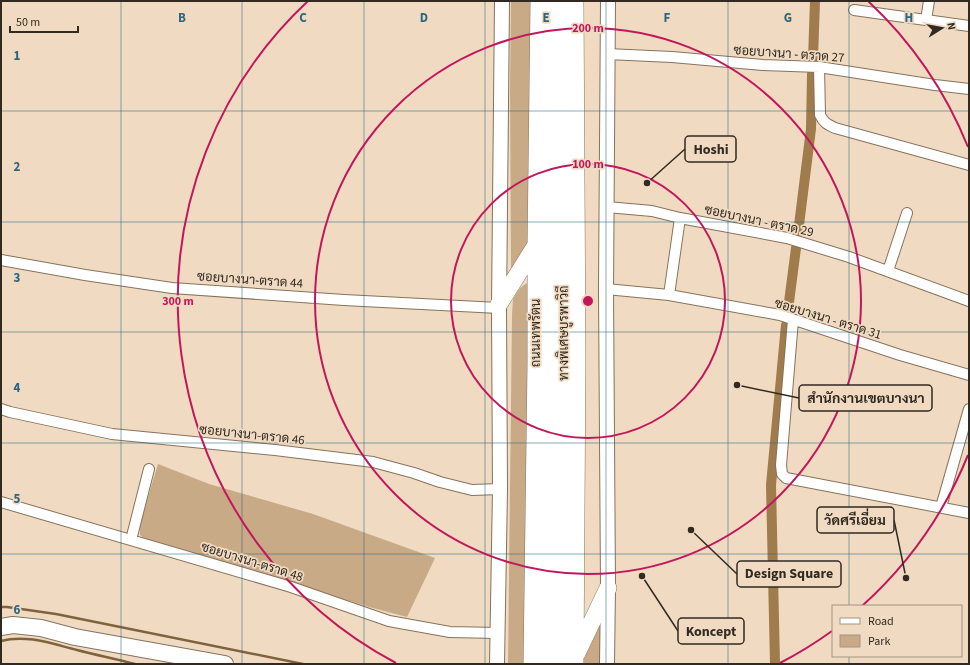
<svg xmlns="http://www.w3.org/2000/svg" width="970" height="665" font-family="'Source Sans 3',Sarabun,sans-serif">
<style>
.green{fill:#c8aa86}
.lines{fill:none;stroke-linecap:round;stroke-linejoin:round}
.stream{stroke:#7f633f;stroke-width:2.5}
.canal{stroke:#a07b4c;stroke-width:10}
.minor-casing{stroke:#86735c;stroke-width:12}
.secondary-casing{stroke:#86735c;stroke-width:16}
.primary-casing{stroke:#86735c;stroke-width:18}
.trunk-casing{stroke:#86735c;stroke-width:18}
.motorway-casing{stroke:#86735c;stroke-width:20}
.minor{stroke:#fff;stroke-width:10}
.secondary{stroke:#fff;stroke-width:14}
.primary{stroke:#fff;stroke-width:16}
.trunk{stroke:#fff;stroke-width:17}
.motorway{stroke:#fff;stroke-width:18}
.grid{fill:none;stroke:#2c667f;stroke-width:1;stroke-opacity:0.55}
.ring{fill:none;stroke:#c2185b;stroke-width:2}
.labels{text-anchor:middle;dominant-baseline:central;stroke-width:3.5;stroke-linejoin:round;paint-order:stroke}
.street-label{font-size:13px;fill:#322a20;stroke:#f0dbc2}
.grid-label{font-size:13px;text-anchor:middle;font-weight:bold;fill:#2c667f;stroke:#f0dbc2;stroke-width:3.5;stroke-linejoin:round;paint-order:stroke}
.centre{fill:#c2185b;stroke:#f0dbc2;stroke-width:2}
.ring-label{font-size:12px;text-anchor:middle;font-weight:bold;fill:#c2185b;stroke:#f0dbc2;stroke-width:3.5;stroke-linejoin:round;paint-order:stroke}
.leader{fill:none;stroke:#322a20;stroke-width:1.5}
.callout-dot{fill:#322a20;stroke:#f0dbc2;stroke-width:1.5}
.callout{fill:#f0dbc2;stroke:#322a20;stroke-width:1.5}
.callout-label{font-size:14px;text-anchor:middle;font-weight:bold;fill:#322a20}
</style>
<rect width="100%" height="100%" fill="#f0dbc2"/>
<path class="green" d="M511,1h24l-4,247 -18,23 -2,-4 -1,-178z
M531,280l-4,384h-19l4,-349 1,-16 7,-11z
M158,464l51,20 104,30 122,44 -28,59 -38,-10 -96,-30 -127,-37 -6,-5v-11z
M596,625h4v39h-19z"/>
<g class="lines">
<path class="stream" d="M1,607h6l49,7 247,50
M1,641c25,-7 52,3 76,9 19,5 39,9 58,14"/>
<path class="canal" d="M813,59l2,-58
M798,233l13,-104 1,-55
M788,310l8,-62
M775,664l-4,-179 15,-160"/>
<defs>
<path id="minor" d="M854,10l115,16
M926,20l3,-19
M607,54l65,3 91,8 56,2 116,18 34,4
M819,67l1,48c4,8 7,9 15,13l134,37
M607,207l45,4 28,7 107,20 62,19 120,44
M1,260l84,15 87,13 172,12 155,8
M888,271l19,-58
M606,289l63,6 111,20 120,40 69,20
M669,295l11,-77
M793,320l-12,145 1,9 4,4 183,35
M1,409l9,3 102,22 163,16 98,12 41,11 26,9 32,8 28,-1
M1,502l290,85 98,34 61,11 47,1
M941,507l28,-98
M131,540l18,-71"/>
<path id="secondary" d="M497,664l3,-175 -1,-181 3,-307
M607,664l1,-76 -2,-299 2,-288"/>
<path id="primary" d="M1,627l12,-2 28,3 34,9 150,27"/>
<path id="trunk" d="M575,1l2,358 -2,305
M499,304l37,-59
M577,653l31,-65
M532,664l4,-301v-118l3,-244"/>
<path id="motorway" d="M547,664l2,-663
M562,664l2,-302 -1,-361"/>
</defs>
<use href="#minor" class="minor-casing"/>
<use href="#secondary" class="secondary-casing"/>
<use href="#primary" class="primary-casing"/>
<use href="#trunk" class="trunk-casing"/>
<use href="#motorway" class="motorway-casing"/>
<use href="#minor" class="minor"/>
<use href="#secondary" class="secondary"/>
<use href="#primary" class="primary"/>
<use href="#trunk" class="trunk"/>
<use href="#motorway" class="motorway"/>
</g>
<path class="grid" d="M121,1v663M242,1v663M364,1v663M485,1v663M606,1v663M728,1v663M849,1v605M1,111h968M1,222h968M1,332h968M1,443h968M1,554h968M849,656v8"/>
<g class="ring">
<circle cx="588" cy="301" r="137"/>
<circle cx="588" cy="301" r="273"/>
<path d="M968 455A410 410 0 0 1 862 606M832 631A410 410 0 0 1 780 663M396 663A410 410 0 0 1 308 1M868 1A410 410 0 0 1 968 147"/>
</g>
<g class="labels">
<g class="street-label">
<text transform="translate(789 54) rotate(4)">ซอยบางนา - ตราด 27</text>
<text transform="translate(759 221) rotate(12)">ซอยบางนา - ตราด 29</text>
<text transform="translate(250 280) rotate(4)">ซอยบางนา-ตราด 44</text>
<text transform="translate(828 319) rotate(17)">ซอยบางนา - ตราด 31</text>
<text transform="translate(536 333) rotate(-90)">ถนนเทพรัตน</text>
<text transform="translate(564 333) rotate(-90)">ทางพิเศษบูรพาวิถี</text>
<text transform="translate(252 435) rotate(6)">ซอยบางนา-ตราด 46</text>
<text transform="translate(252 562) rotate(17)">ซอยบางนา-ตราด 48</text>
</g>
</g>
<g class="grid-label">
<text x="182" y="22">B</text>
<text x="303" y="22">C</text>
<text x="424" y="22">D</text>
<text x="546" y="22">E</text>
<text x="667" y="22">F</text>
<text x="788" y="22">G</text>
<text x="909" y="22">H</text>
<text x="17" y="60">1</text>
<text x="17" y="171">2</text>
<text x="17" y="282">3</text>
<text x="17" y="392">4</text>
<text x="17" y="503">5</text>
<text x="17" y="614">6</text>
</g>
<circle cx="588" cy="301" r="6" class="centre"/>
<g class="ring-label">
<text x="588" y="32">200 m</text>
<text x="588" y="168">100 m</text>
<text x="178" y="305">300 m</text>
</g>
<path class="leader" d="M647 183L685 149M737 385L799 398M906 578L894 520M691 530L737 574M642 576L678 631"/>
<g class="callout-dot">
<circle cx="647" cy="183" r="4"/>
<circle cx="737" cy="385" r="4"/>
<circle cx="906" cy="578" r="4"/>
<circle cx="691" cy="530" r="4"/>
<circle cx="642" cy="576" r="4"/>
</g>
<g class="callout">
<rect x="685" y="136" width="51" height="26" rx="4"/>
<rect x="799" y="385" width="133" height="26" rx="4"/>
<rect x="817" y="507" width="77" height="26" rx="4"/>
<rect x="737" y="561" width="104" height="26" rx="4"/>
<rect x="678" y="618" width="66" height="26" rx="4"/>
</g>
<g class="callout-label">
<text x="711" y="154">Hoshi</text>
<text x="866" y="403">สำนักงานเขตบางนา</text>
<text x="855" y="525">วัดศรีเอี่ยม</text>
<text x="789" y="578">Design Square</text>
<text x="711" y="636">Koncept</text>
</g>
<rect width="970" height="665" fill="none" stroke="#322a20" stroke-width="4"/>
<rect x="832" y="605" width="130" height="52" fill="#f0dbc2" stroke="#a49481"/>
<rect x="840" y="618" width="20" height="6" fill="#ffffff" stroke="#a49481"/>
<text x="868" y="625" font-size="12" fill="#322a20">Road</text>
<rect x="840" y="635" width="20" height="12" fill="#c8aa86" stroke="#a49481"/>
<text x="868" y="645" font-size="12" fill="#322a20">Park</text>
<g transform="translate(942 28) rotate(79)" stroke="#f0dbc2" stroke-width="3" paint-order="stroke">
<path d="M0-3L7 15L0 10L-7 15Z" fill="#322a20"/>
<text y="-6" font-size="11" font-weight="bold" text-anchor="middle" fill="#322a20">N</text>
</g>
<path d="M10 26v6h68v-6" fill="none" stroke="#322a20" stroke-width="2"/>
<text x="16" y="26" font-size="12" fill="#322a20" stroke="#f0dbc2" stroke-width="3" paint-order="stroke">50 m</text>
</svg>
